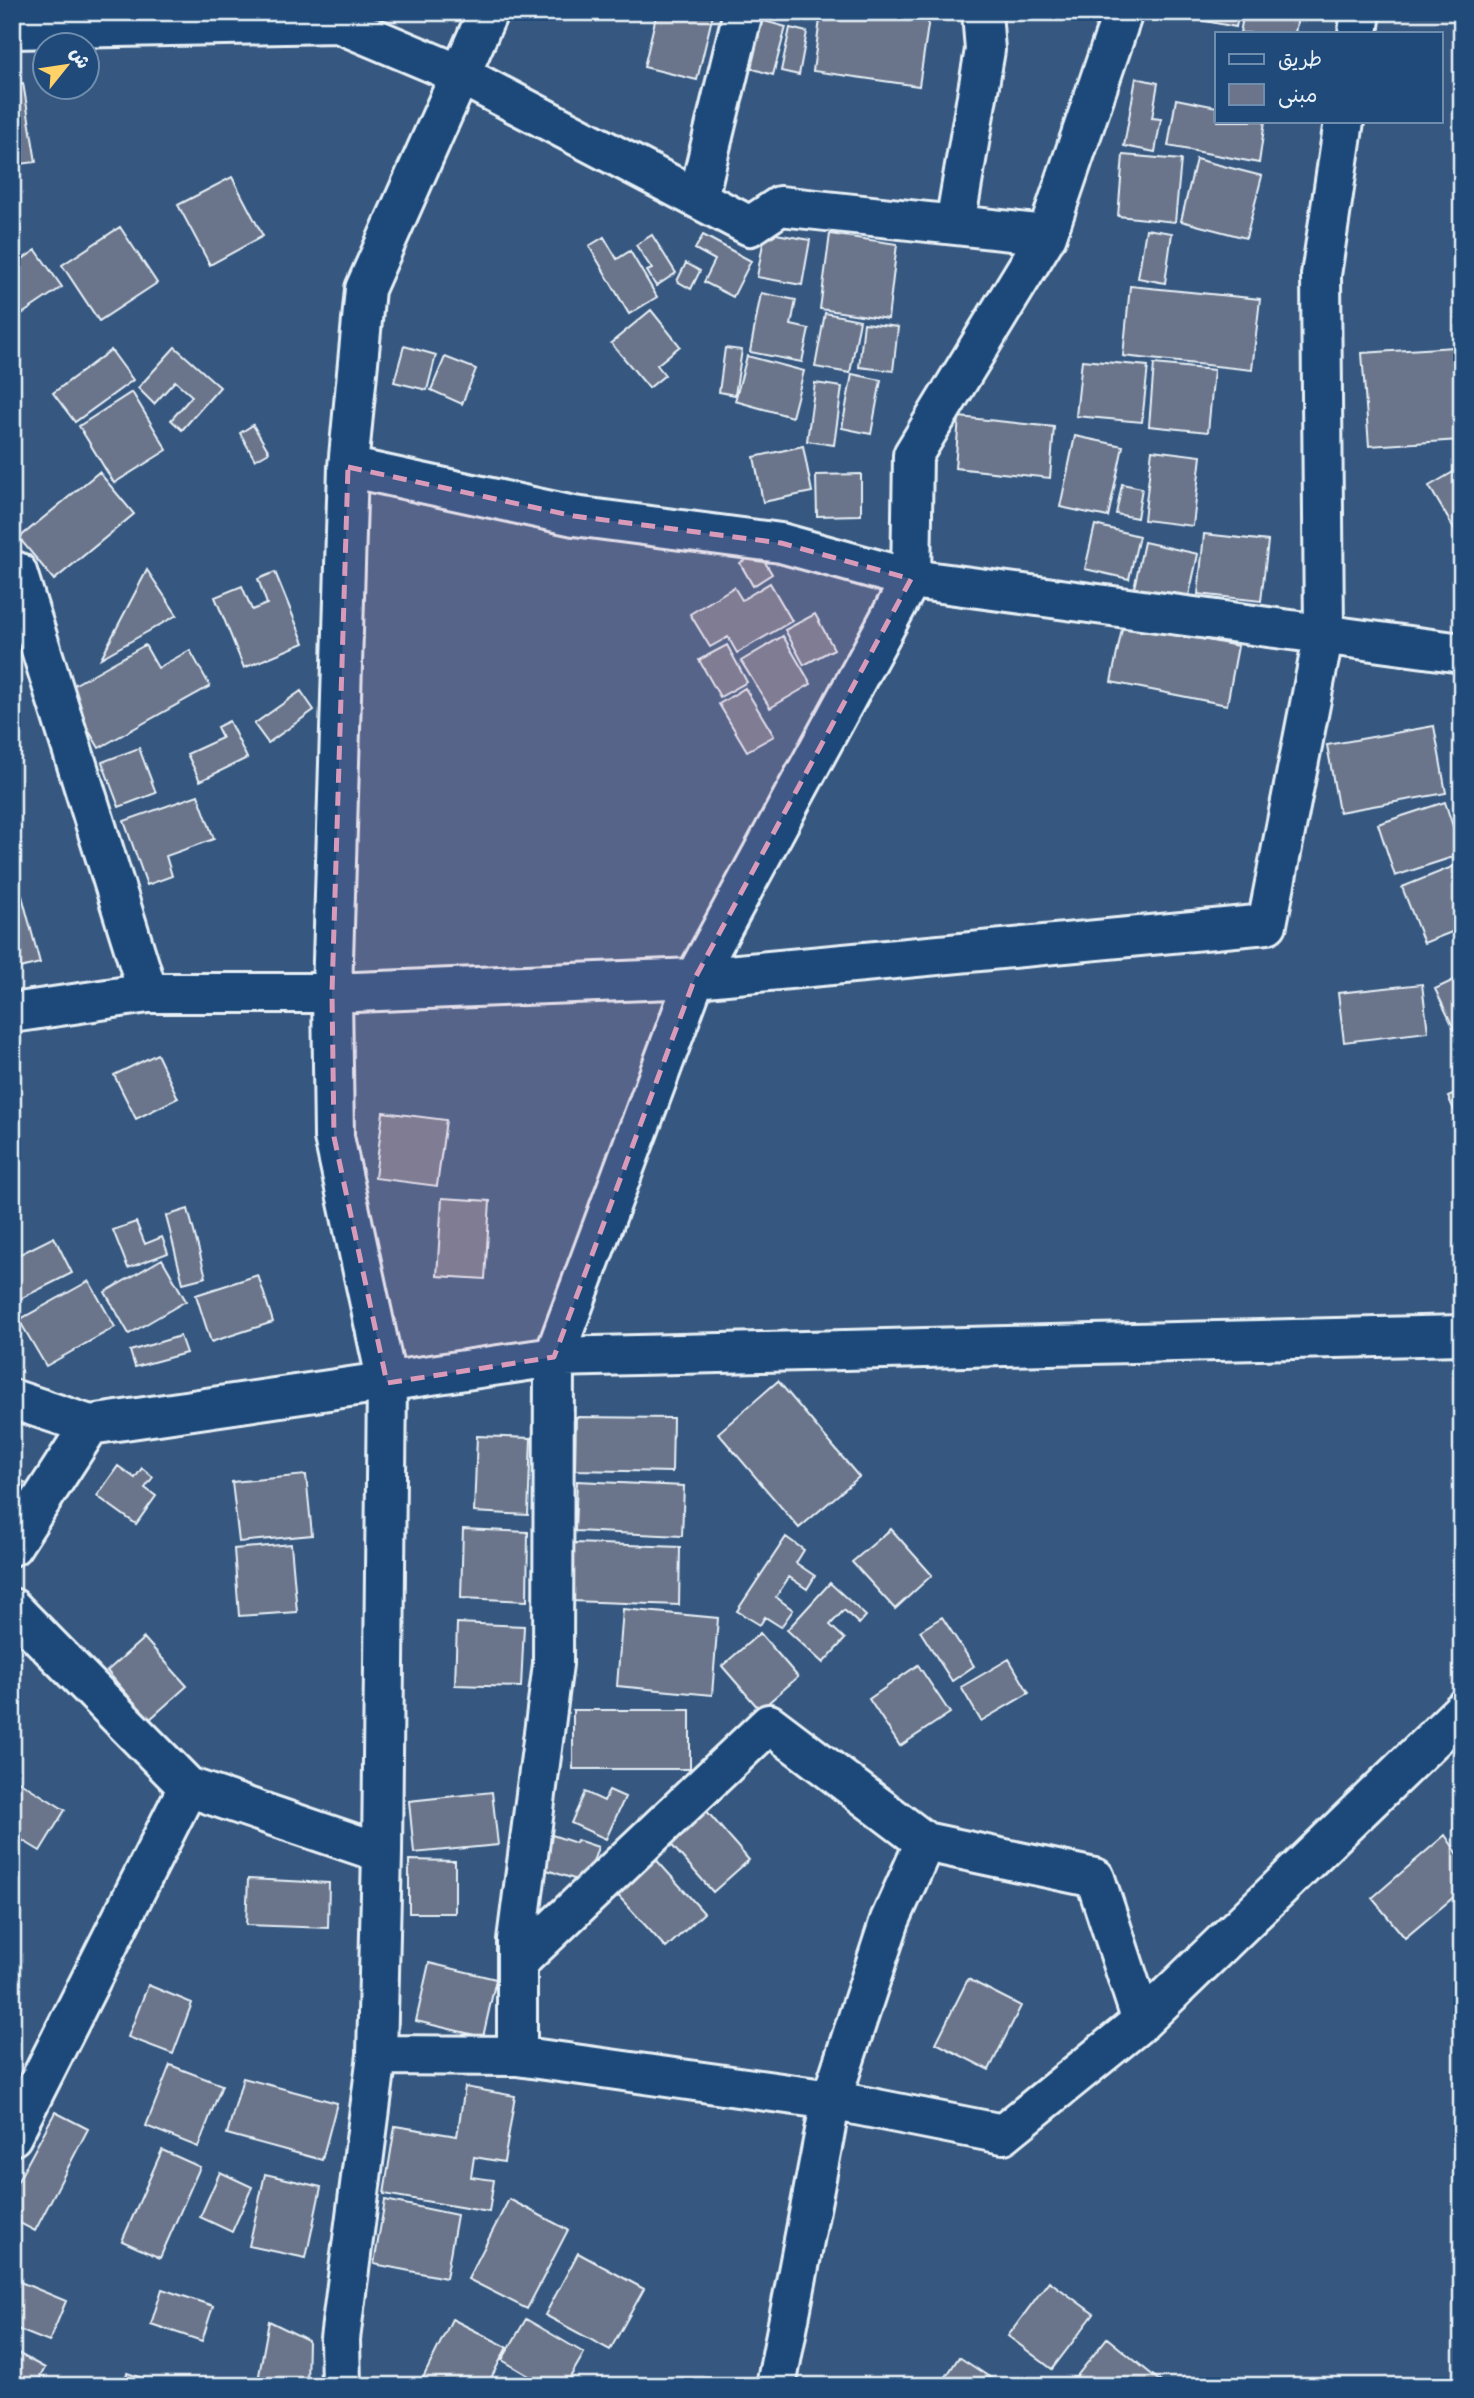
<svg xmlns="http://www.w3.org/2000/svg" width="1474" height="2398" font-family="Mynerve,'Playpen Sans Arabic',sans-serif">
<style>
.building{fill:#6b748b;stroke:#e8f1f8;stroke-width:2}
.lines{fill:none;stroke-linecap:round;stroke-linejoin:round}
.street-casing{stroke:#e8f1f8;stroke-width:44}
.street{stroke:#1f4a7a;stroke-width:38}
.marked{fill:#d99ab9;fill-opacity:0.2;stroke:#d99ab9;stroke-width:5;stroke-dasharray:14 9;stroke-linejoin:round}
</style>
<rect width="100%" height="100%" fill="#36577f"/>
<filter id="ink" filterUnits="userSpaceOnUse"><feTurbulence type="fractalNoise" baseFrequency=".0143" numOctaves="2"/><feDisplacementMap in="SourceGraphic" scale="14" xChannelSelector="R" yChannelSelector="G"/><feConvolveMatrix kernelMatrix="1 2 1 2 8 2 1 2 1" color-interpolation-filters="sRGB"/></filter>
<g filter="url(#ink)">
<path class="building" d="M657,12l56,2 -16,66 -53,-13z
M821,12h109l-11,74 -106,-15z
M1160,12h79l-3,15z
M1244,12h55l-4,21h-55z
M757,19l29,8 -13,48 -29,-9z
M790,28l17,4 -8,43 -18,-4z
M1136,78l22,5 -6,35 9,1 -6,33 -31,-6z
M23,83l13,79 -24,3v-81z
M1176,99l41,8v14h48l-6,42 -91,-17z
M1123,155l58,5 -6,62 -57,-6z
M1196,159l66,17 -16,62 -65,-17z
M232,177l31,59 -53,29 -32,-60z
M120,227l37,56 -58,38 -37,-56z
M1146,229l26,4 -7,50 -27,-5z
M765,232l45,8 -8,45 -45,-8z
M830,234l67,10 -9,75 -68,-10z
M652,235l24,38 -20,13 -9,-15 5,-2 -16,-24z
M703,235l48,26 -18,36 -29,-15 11,-22 -20,-11z
M604,237l13,22 13,-8 27,46 -28,17 -40,-68z
M36,250l26,37 -49,33 -1,-54z
M686,263l14,8 -9,18 -14,-8z
M1130,286l130,13 -8,71 -129,-14z
M761,293l35,7 -5,25 18,4 -7,33 -52,-10z
M651,310l29,36 -23,19 8,10 -16,13 -38,-45z
M825,313l35,7 -10,53 -35,-6z
M864,323l34,4 -5,44 -34,-4z
M404,346l32,9 -9,35 -33,-8z
M175,347l45,40 -38,43 -11,-10 21,-24 -17,-15 -21,23 -16,-16z
M1454,347l6,93 -91,6 -7,-93z
M725,348l17,2 -7,45 -16,-3z
M111,350l22,30 -58,42 -22,-29z
M747,356l57,15 -12,46 -57,-16z
M445,357l31,12 -14,35 -31,-14z
M1082,360l66,6 -6,56 -66,-6z
M1154,364l60,6 -6,62 -59,-6z
M852,374l29,6 -10,54 -29,-6z
M815,383l27,4 -8,58 -27,-4z
M132,392l35,58 -53,33 -35,-57z
M959,417l95,10 -4,51 -95,-10z
M253,425l16,27 -14,8 -15,-27z
M1075,436l48,10 -15,71 -48,-10z
M803,446l9,46 -49,10 -9,-45z
M1152,450l49,6 -8,70 -49,-6z
M1462,467v75l-33,-56z
M99,472l35,42 -80,66 -35,-42z
M861,474v41l-44,1 -1,-41z
M1122,484l20,4 -5,30 -21,-4z
M1095,525l44,11 -10,43 -44,-10z
M1204,534l64,7 -7,60 -63,-7z
M1144,542l54,12 -10,46 -54,-12z
M759,552l13,22 -19,12 -13,-23z
M147,570l30,45 -76,43z
M275,572l29,71 -60,25 -29,-71 27,-11 10,24 15,-6 -9,-25z
M770,583l22,38 -55,32 -9,-16 -18,10 -20,-33 44,-27 8,13z
M815,614l19,35 -30,16 -19,-35z
M1123,624l115,22 -11,59 -116,-23z
M783,636l28,48 -41,24 -29,-47z
M145,645l13,23 32,-18 20,36 -111,62 -34,-58z
M727,645l20,37 -27,15 -21,-37z
M745,688l29,48 -27,15 -28,-47z
M301,691l13,19 -46,33 -14,-19z
M229,721l18,37 -47,23 -13,-27 35,-16 -5,-11z
M1434,726l12,67 -107,19 -12,-67z
M139,748l17,45 -37,14 -17,-45z
M198,795l16,44 -48,17 6,20 -25,9 -23,-64z
M1445,802l17,52 -67,22 -17,-52z
M1462,863v65l-38,15 -22,-56z
M21,892l19,71 -28,7v-75z
M1462,976v59l-4,2 -23,-48z
M1422,984l6,48 -84,10 -6,-49z
M157,1054l21,44 -42,21 -22,-44z
M1462,1091v35l-14,-29z
M383,1112l63,8 -9,66 -62,-8z
M442,1198l48,3 -5,78 -48,-3z
M188,1209l18,68 -23,6 -17,-67z
M136,1222l9,22 17,-7 6,16 -40,15 -15,-38z
M54,1237l18,36 -60,30v-45z
M162,1259l24,42 -57,33 -24,-42z
M258,1275l15,47 -62,20 -15,-47z
M89,1281l26,46 -69,39 -27,-46z
M180,1336l6,17 -51,14 -5,-16z
M778,1381l81,96 -60,51 -81,-95z
M576,1417l97,1 -1,54 -97,-2z
M477,1436l54,2 -3,77 -54,-3z
M118,1466l17,12 7,-10 11,9 -8,11 11,8 -20,28 -39,-28z
M12,1473l13,10 -13,17z
M306,1475l6,60 -73,7 -7,-60z
M577,1481l107,5 -2,50 -107,-5z
M463,1529l65,3 -1,69 -66,-3z
M891,1529l41,46 -37,34 -43,-47z
M786,1537l18,13 -8,13 19,13 -8,13 -18,-12 -13,20 17,13 -12,17 -16,-10 -5,8 -23,-14z
M574,1543l106,4 -1,58 -108,-4z
M291,1544l6,68 -58,4 -5,-67z
M830,1583l36,33 -7,8 -15,-14 -14,15 15,14 -22,24 -36,-33z
M623,1609l95,9 -6,77 -95,-9z
M942,1617l32,49 -22,15 -32,-50z
M457,1623l67,3 -3,61 -66,-2z
M760,1633l38,44 -38,33 -38,-44z
M144,1638l43,48 -38,34 -42,-49z
M1009,1659l20,34 -48,28 -20,-34z
M918,1665l32,48 -50,33 -31,-47z
M573,1710h117v59h-117z
M12,1777l53,33 -25,41 -28,-17z
M609,1790l16,7 -19,42 -35,-16 14,-31 19,9z
M492,1792l6,53 -84,8 -5,-52z
M698,1801l51,59 -36,32 -52,-59z
M552,1835l24,8 1,-3 21,7 -12,36 -45,-15z
M1445,1835l17,25v30l-57,48 -33,-40z
M653,1856l51,57 -38,35 -52,-57z
M409,1860l46,1v52h-46z
M248,1879l81,4 -1,45 -82,-3z
M429,1963l67,16 -13,58 -67,-16z
M968,1979l53,27 -32,64 -53,-27z
M148,1985l44,18 -19,51 -45,-17z
M170,2065l52,20 -24,62 -52,-21z
M243,2078l94,25 -15,57 -95,-26z
M465,2087l50,9 -11,66 -30,-5 -3,20 23,3 -5,32 -105,-18 11,-68 62,10z
M55,2112l33,17 -53,102 -23,-12v-27z
M162,2150l38,17 -40,91 -38,-17z
M220,2172l32,15 -20,45 -32,-15z
M265,2174l56,13 -15,71 -57,-12z
M509,2199l59,31 -41,79 -59,-30z
M385,2200l72,15 -11,63 -72,-14z
M578,2253l66,36 -34,61 -65,-35z
M13,2279l53,22 -17,41 -37,-15z
M1049,2281l45,33 -42,55 -44,-33z
M162,2289l51,17 -11,35 -51,-17z
M452,2319l55,28 -20,39h-68z
M526,2319l58,34 -19,33h-19l-44,-26z
M269,2321l39,19 -1,46h-50z
M1107,2338l59,48h-97z
M12,2350l33,18 -10,18h-23z
M959,2357l38,25 -3,4h-54z
M127,2373l39,13h-43z"/>
<g class="lines">
<defs>
<path id="street" d="M12,29l326,-6 121,51 291,152 30,-20 267,29
M1358,33l3,-21
M698,198l45,-186
M955,224l30,-174 -3,-38
M348,467l226,49 207,27 130,36 551,74
M17,572l131,421h184l363,-15 572,-54 57,-291 -3,-358 23,-154
M12,1013l136,-20
M12,1399l78,26 464,-68 908,-22
M12,1546l78,-121
M12,1608l176,179
M517,1963l252,-239 156,118
M377,2055l140,1 314,44 172,34 139,-113 320,-310
M517,2056v-116l36,-276 1,-307 141,-379 216,-399 2,-124 134,-220 76,-223
M12,2136l176,-349 194,66
M341,2386l-1,-47 37,-284 5,-202 5,-470 -53,-246 -2,-144 16,-526 17,-178 123,-277
M776,2386l55,-286 59,-180 35,-78 170,36 47,143"/>
</defs>
<use href="#street" class="street-casing"/>
<use href="#street" class="street"/>
</g>
</g>
<path class="marked" d="M348,467l226,49 207,27 130,36 -216,399 -141,379 -167,26 -53,-246 -2,-144z"/>
<rect width="1474" height="2398" fill="none" stroke="#1f4a7a" stroke-width="42"/>
<rect x="21" y="21" width="1432" height="2356" fill="none" stroke="#e8f1f8" stroke-width="2.5" filter="url(#ink)"/>
<rect x="1215" y="32" width="228" height="91" fill="#1f4a7a" stroke="#6f8dac" stroke-width="2"/>
<rect x="1229" y="54" width="35" height="10" fill="#1f4a7a" stroke="#6f8dac" stroke-width="2"/>
<text x="1278" y="66" font-size="21" fill="#e8f1f8">طريق</text>
<rect x="1229" y="84" width="35" height="21" fill="#6b748b" stroke="#6f8dac" stroke-width="2"/>
<text x="1278" y="102" font-size="21" fill="#e8f1f8">مبنى</text>
<g transform="translate(66 66) rotate(60)"><circle r="33" fill="#1f4a7a" stroke="#6f8dac" stroke-width="2"/>
<path d="M0-5L12 26L0 18L-12 26Z" fill="#ffd166"/>
<text y="-10" font-size="19" font-weight="bold" text-anchor="middle" fill="#e8f1f8">ش</text>
</g>
</svg>
